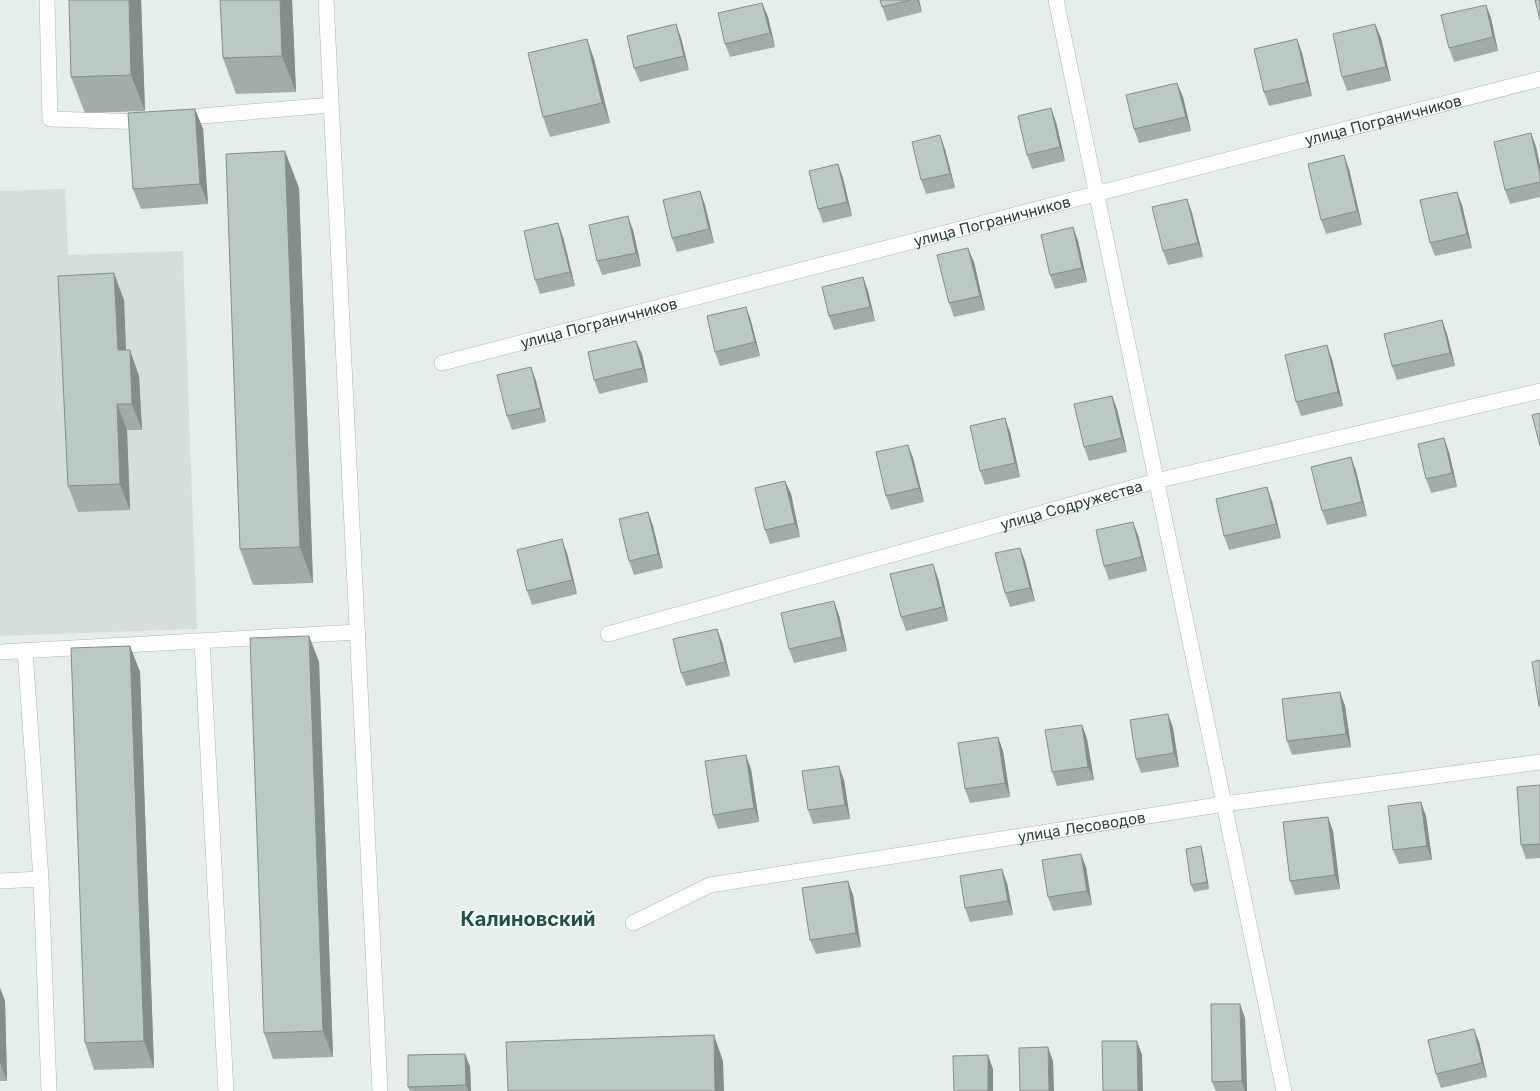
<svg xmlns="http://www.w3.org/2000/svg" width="1540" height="1091" font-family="Inter,sans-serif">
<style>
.built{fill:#d4deda}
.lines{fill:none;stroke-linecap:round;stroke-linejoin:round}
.service-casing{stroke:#a8b6b2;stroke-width:16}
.minor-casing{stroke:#a8b6b2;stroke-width:16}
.service{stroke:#fff;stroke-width:15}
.minor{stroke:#fff;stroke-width:15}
.wall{fill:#a1ada9}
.shaded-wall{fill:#838d89}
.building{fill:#bbc9c4;stroke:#838d89}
.labels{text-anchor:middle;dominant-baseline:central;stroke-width:4;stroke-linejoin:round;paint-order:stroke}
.street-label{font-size:15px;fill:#253f3a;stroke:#f6faf8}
.district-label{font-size:20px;font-weight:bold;fill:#225148;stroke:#f6faf8}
</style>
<rect width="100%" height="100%" fill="#e6eeeb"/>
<path class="built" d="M65,189l3,66 115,-4 14,378 -197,7v-445z"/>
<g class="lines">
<defs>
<path id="service" d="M47,0l3,119 98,3
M178,118l153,-13
M202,641l24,450
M0,652l358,-20
M41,879l8,212
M0,881l41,-2 -16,-229"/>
<g id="minor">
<path d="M326,0l54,1091"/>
<path d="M1056,0l228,1091"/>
<path id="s1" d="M442,363l1098,-284"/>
<path id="s2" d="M608,634l548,-153 384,-90"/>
<path id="s3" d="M633,923l77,-38 514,-81 316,-42"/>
</g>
</defs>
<use href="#service" class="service-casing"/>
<use href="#minor" class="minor-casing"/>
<use href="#service" class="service"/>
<use href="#minor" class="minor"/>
</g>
<path class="wall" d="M141,0l4,111 -60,2 -14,-36z
M292,0l4,92 -60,2 -13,-36z
M880,0h39l3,12 -35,9z
M762,3l6,14 7,30 -45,10 -5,-13z
M1486,5l5,13 7,33 -44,11 -5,-14z
M676,24l5,14 8,32 -49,12 -6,-14z
M1375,24l6,14 10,43 -44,10 -5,-14z
M587,39l7,20 16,64 -60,14 -7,-20z
M1297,39l5,14 10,43 -43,10 -5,-14z
M1177,83l6,14 8,34 -52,12 -5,-14z
M195,109l8,20 5,75 -67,5 -8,-20z
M1056,122l9,39 -33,8 -5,-14z
M1531,133l5,14 4,19v31l-30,7 -5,-14z
M945,149l10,39 -29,6 -5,-14z
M838,164l5,14 9,38 -29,7 -5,-14z
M1349,169l13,56 -36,9 -5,-14z
M299,188l14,395 -60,2 -13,-36z
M700,191l5,14 9,38 -37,9 -5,-14z
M1187,199l5,14 11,44 -35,8 -5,-14z
M1462,205l10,43 -37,8 -5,-13z
M558,223l5,14 12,49 -35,8 -5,-14z
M1073,227l5,14 9,41 -32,7 -5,-14z
M633,230l8,36 -39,9 -5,-14z
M974,262l11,48 -31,7 -5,-14z
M863,277l5,14 7,30 -41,9 -5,-14z
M124,300l2,50 13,26 3,54h-15l3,80 -52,2 -10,-26z
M746,307l5,14 9,35 -40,10 -5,-14z
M1442,320l5,14 8,32 -58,14 -5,-14z
M636,341l6,13 6,28 -49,12 -5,-14z
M1332,359l11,47 -42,10 -5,-14z
M531,367l5,14 10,41 -34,8 -5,-14z
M1112,396l5,13 10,43 -38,9 -5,-14z
M1010,432l10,45 -35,8 -5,-14z
M908,445l5,13 11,44 -33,8 -5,-14z
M1449,452l8,35 -26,6 -5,-14z
M1351,457l5,14 11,45 -40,9 -5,-14z
M785,481l6,13 9,43 -30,7 -5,-14z
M1272,501l9,37 -52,12 -5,-14z
M648,512l5,14 10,42 -29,7 -5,-14z
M1138,535l9,36 -38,9 -5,-14z
M1020,548l5,13 10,40 -25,6 -5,-14z
M567,553l10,41 -45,11 -5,-14z
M938,578l10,43 -42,10 -5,-14z
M839,615l8,36 -53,12 -5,-14z
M309,636l10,26 14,395 -60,2 -9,-26z
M722,642l8,34 -44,10 -5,-13z
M130,646l10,26 14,396 -60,2 -9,-27z
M1340,692l5,14 6,41 -59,8 -5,-14z
M1168,714l5,14 6,39 -38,6 -5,-14z
M1082,725l5,14 7,41 -37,6 -5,-14z
M998,737l5,14 7,46 -40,6 -5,-14z
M751,769l8,53 -41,7 -5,-14z
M844,780l6,39 -37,5 -5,-14z
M1540,785v73l-14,1 -5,-14z
M1426,816l6,44 -33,4 -6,-14z
M1333,831l7,58 -45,6 -5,-14z
M1203,854l6,35 -15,3 -3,-7z
M1086,867l6,38 -39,6 -5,-14z
M1007,883l6,32 -43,7 -5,-14z
M853,895l8,52 -45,7 -6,-14z
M0,988l5,13 2,80h-7z
M1245,1018l2,73h-31l-4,-9z
M1479,1042l8,35 -46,11 -5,-14z
M465,1054l5,13 1,24h-61l-2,-4z"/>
<path class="shaded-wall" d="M129,0h12l4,111 -14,-36z
M280,0h12l4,92 -14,-36z
M917,0h2l3,12z
M762,3l6,14 7,30 -5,-14z
M1486,5l5,13 7,33 -5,-14z
M676,24l5,14 8,32 -5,-14z
M1375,24l6,14 10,43 -5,-14z
M587,39l7,20 16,64 -8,-20z
M1297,39l5,14 10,43 -5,-14z
M1177,83l6,14 8,34 -5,-14z
M1051,108l5,14 9,39 -5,-14z
M195,109l8,20 5,75 -8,-20z
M1531,133l5,14 4,19v8z
M940,135l5,14 10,39 -5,-14z
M285,151l14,37 14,395 -13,-36z
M1344,155l5,14 13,56 -5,-14z
M838,164l5,14 9,38 -5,-14z
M700,191l5,14 9,38 -5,-14z
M1457,192l5,13 10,43 -5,-14z
M1187,199l5,14 11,44 -5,-14z
M628,216l5,14 8,36 -5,-13z
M558,223l5,14 12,49 -5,-14z
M1073,227l5,14 9,41 -5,-14z
M968,248l6,14 11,48 -5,-14z
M114,273l10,27 3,77 -9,-27z
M863,277l5,14 7,30 -5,-14z
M746,307l5,14 9,35 -5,-14z
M1442,320l5,14 8,32 -5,-13z
M636,341l6,13 6,28 -5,-14z
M1327,345l5,14 11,47 -5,-14z
M130,350l9,26 3,54 -10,-26z
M531,367l5,14 10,41 -5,-14z
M1112,396l5,13 10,43 -5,-14z
M117,404l10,26 3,80 -10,-26z
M1005,418l5,14 10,45 -5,-14z
M1444,438l5,14 8,35 -5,-14z
M908,445l5,13 11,44 -5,-14z
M1351,457l5,14 11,45 -5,-14z
M785,481l6,13 9,43 -5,-14z
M1267,487l5,14 9,37 -5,-14z
M648,512l5,14 10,42 -5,-14z
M1133,522l5,13 9,36 -5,-14z
M562,539l5,14 10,41 -5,-14z
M1020,548l5,13 10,40 -5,-13z
M933,564l5,14 10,43 -5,-14z
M834,601l5,14 8,36 -5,-14z
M717,629l5,13 8,34 -5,-14z
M309,636l10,26 14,395 -10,-26z
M130,646l10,26 14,396 -10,-27z
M1340,692l5,14 6,41 -5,-13z
M1168,714l5,14 6,39 -5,-14z
M1082,725l5,14 7,41 -6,-13z
M998,737l5,14 7,46 -5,-14z
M746,755l5,14 8,53 -5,-14z
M839,766l5,14 6,39 -5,-14z
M1421,802l5,14 6,44 -5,-14z
M1328,817l5,14 7,58 -5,-14z
M1201,846l2,8 6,35 -2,-7z
M1081,854l5,13 6,38 -5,-14z
M1002,869l5,14 6,32 -5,-14z
M848,881l5,14 8,52 -5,-14z
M0,988l5,13 2,80 -7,-19z
M1240,1004l5,14 2,73h-2l-3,-10z
M1474,1029l5,13 8,35 -5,-14z
M714,1035l9,26 1,30h-9z
M1137,1041l5,14 1,36h-5z
M1048,1047l5,14 1,30h-5z
M465,1054l5,13 1,24h-3l-2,-6z
M988,1055l5,14v22h-5z"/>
<path class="building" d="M69,0h60l2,75 -60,2z
M220,0h60l2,56 -59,2z
M880,0h31l-29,7z
M1535,0h5v20z
M762,3l8,30 -45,11 -7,-31z
M1486,5l7,32 -44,11 -8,-33z
M676,24l8,32 -50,12 -7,-32z
M1375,24l11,43 -44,10 -9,-43z
M587,39l15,64 -59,14 -15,-64z
M1297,39l10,43 -43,10 -10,-43z
M1177,83l9,34 -52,12 -8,-34z
M1051,108l9,39 -33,8 -9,-39z
M195,109l5,75 -67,5 -5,-76z
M1531,133l9,41v8l-35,8 -11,-48z
M940,135l10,39 -29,6 -9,-38z
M285,151l15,396 -60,2 -14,-395z
M1344,155l13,56 -36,9 -13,-56z
M838,164l9,38 -29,7 -9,-38z
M700,191l9,38 -37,9 -9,-38z
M1457,192l10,42 -37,9 -10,-43z
M1187,199l11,44 -35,8 -11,-44z
M628,216l8,37 -39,8 -8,-36z
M558,223l12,49 -35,8 -11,-49z
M1073,227l9,41 -32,7 -9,-40z
M968,248l12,48 -31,7 -12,-48z
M114,273l4,77h12l2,54h-15l3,80 -52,2 -10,-210z
M863,277l7,30 -41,9 -7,-29z
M746,307l9,35 -40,10 -8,-36z
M1442,320l8,33 -58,13 -8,-32z
M636,341l7,27 -49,12 -6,-28z
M1327,345l11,47 -42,10 -11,-47z
M531,367l10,41 -34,8 -10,-41z
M1112,396l10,42 -38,9 -10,-43z
M1540,413v33l-8,-31z
M1005,418l10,45 -35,8 -10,-45z
M1444,438l8,35 -26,6 -8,-35z
M908,445l11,43 -33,8 -10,-44z
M1351,457l11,45 -40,9 -11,-44z
M785,481l10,42 -30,7 -10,-42z
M1267,487l9,37 -52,12 -8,-37z
M648,512l10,42 -29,7 -10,-42z
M1133,522l9,35 -38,9 -8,-36z
M562,539l10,41 -45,11 -10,-41z
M1020,548l10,40 -25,5 -10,-40z
M933,564l10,43 -42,10 -11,-43z
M834,601l8,36 -53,12 -8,-36z
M717,629l8,33 -44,11 -8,-34z
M309,636l14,395 -59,2 -14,-395z
M130,646l14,395 -59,2 -14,-395z
M1540,660v46h-1l-7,-44z
M1340,692l6,42 -59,7 -5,-42z
M1168,714l6,39 -38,6 -6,-39z
M1082,725l6,42 -36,5 -7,-42z
M998,737l7,46 -40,6 -7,-46z
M746,755l8,53 -41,7 -8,-54z
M839,766l6,39 -37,5 -6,-39z
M1540,785v59l-19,1 -4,-58z
M1421,802l6,44 -34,4 -5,-44z
M1328,817l7,58 -45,6 -7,-59z
M1201,846l6,36 -16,3 -5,-36z
M1081,854l6,37 -39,6 -6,-37z
M1002,869l6,32 -43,7 -5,-32z
M848,881l8,52 -46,7 -8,-52z
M1211,1004h29l2,77 -30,1z
M1474,1029l8,34 -46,11 -8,-34z
M714,1035l1,56h-207l-2,-49z
M1102,1041h35l1,50h-35z
M1048,1047l1,44h-29l-1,-43z
M465,1054l1,31 -58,2v-32z
M988,1055v36h-34l-1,-35z"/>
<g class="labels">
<g class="street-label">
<text stroke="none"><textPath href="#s1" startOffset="972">улица Пограничников</textPath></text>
<text stroke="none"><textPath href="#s1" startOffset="568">улица Пограничников</textPath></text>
<text stroke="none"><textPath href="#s1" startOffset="162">улица Пограничников</textPath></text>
<text stroke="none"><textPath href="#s2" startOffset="481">улица Содружества</textPath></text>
<text stroke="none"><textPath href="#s3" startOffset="462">улица Лесоводов</textPath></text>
</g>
<g class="district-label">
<text x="528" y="919">Калиновский</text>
</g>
</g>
</svg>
